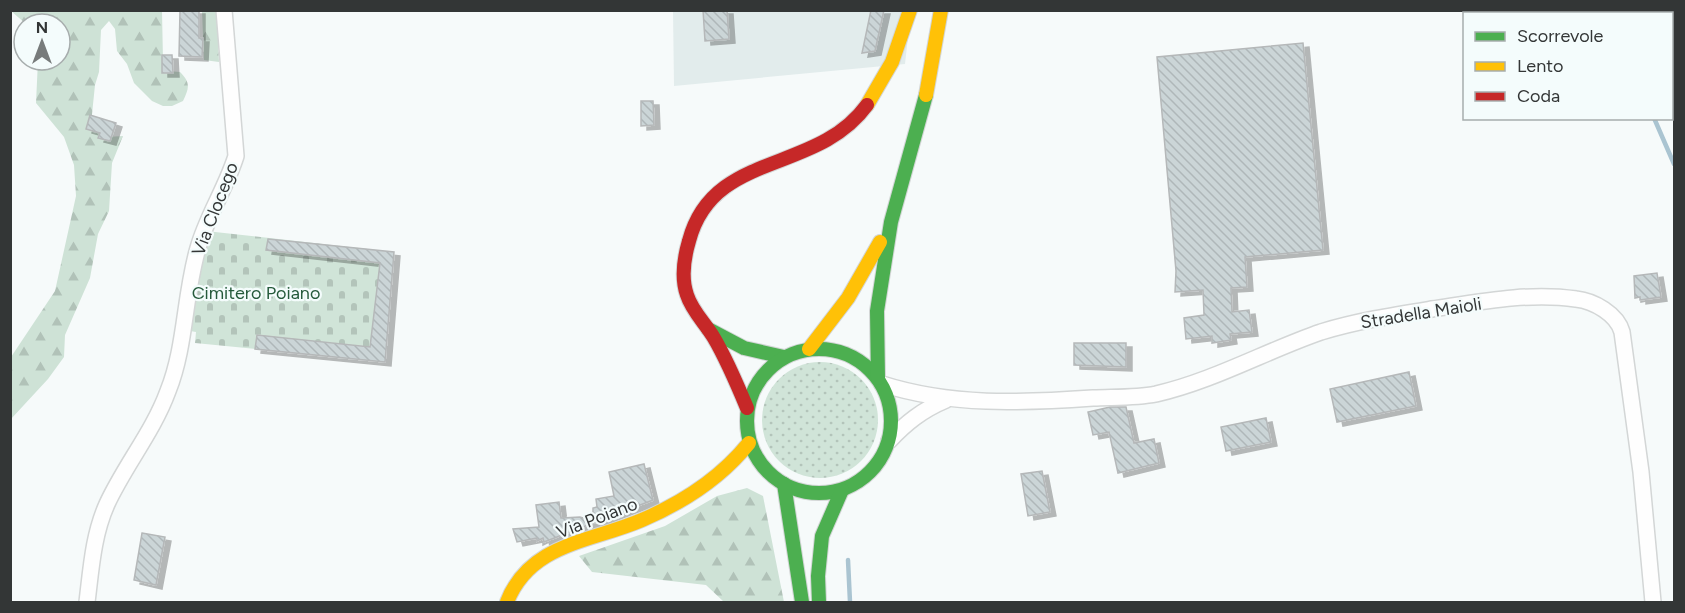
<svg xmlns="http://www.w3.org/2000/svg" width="1685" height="613" viewBox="0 0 1685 613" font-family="Figtree,sans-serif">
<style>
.built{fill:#e2ecec}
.grass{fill:url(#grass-dots)}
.forest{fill:url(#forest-firs)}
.cemetery{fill:url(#cemetery-stones)}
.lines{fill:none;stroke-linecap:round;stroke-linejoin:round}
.stream{stroke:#aac4d1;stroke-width:4.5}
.building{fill:url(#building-back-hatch);stroke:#b5b8b9;stroke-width:1.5;filter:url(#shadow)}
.street-casing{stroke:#d3d6d6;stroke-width:18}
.fast-casing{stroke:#d3d6d6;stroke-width:16}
.slow-casing{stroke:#d3d6d6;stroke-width:16}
.jam-casing{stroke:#d3d6d6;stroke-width:16}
.street{stroke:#fefefe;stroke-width:15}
.fast{stroke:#4caf50;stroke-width:14}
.slow{stroke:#ffc107;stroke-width:14}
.jam{stroke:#c62828;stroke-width:14}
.labels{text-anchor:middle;stroke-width:4.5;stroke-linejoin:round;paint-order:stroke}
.street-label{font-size:18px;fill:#333636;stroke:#f4fcfc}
.park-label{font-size:18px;fill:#255a3b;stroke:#f4fcfc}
</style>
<defs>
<pattern id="grass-dots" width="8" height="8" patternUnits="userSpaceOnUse" patternTransform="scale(1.5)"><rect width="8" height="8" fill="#d0e4d8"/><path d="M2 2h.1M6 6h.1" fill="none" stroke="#b3c4ba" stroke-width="1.8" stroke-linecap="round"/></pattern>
<pattern id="forest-firs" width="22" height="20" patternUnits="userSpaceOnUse" patternTransform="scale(1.5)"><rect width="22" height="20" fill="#cee2d6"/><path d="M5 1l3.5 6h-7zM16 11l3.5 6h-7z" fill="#b1c2b8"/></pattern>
<pattern id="cemetery-stones" width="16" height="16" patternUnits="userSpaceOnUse" patternTransform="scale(1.5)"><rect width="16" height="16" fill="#d0e4d8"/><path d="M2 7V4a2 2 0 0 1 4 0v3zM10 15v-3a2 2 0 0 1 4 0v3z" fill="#b3c4ba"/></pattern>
<pattern id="building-back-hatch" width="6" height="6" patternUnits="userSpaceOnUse" patternTransform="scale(1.5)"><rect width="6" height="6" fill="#cbd5d7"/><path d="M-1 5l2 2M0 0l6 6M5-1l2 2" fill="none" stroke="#afb7b9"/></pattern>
<filter id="shadow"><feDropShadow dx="6" dy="4" stdDeviation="0" flood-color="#0004"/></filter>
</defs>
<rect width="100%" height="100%" fill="#f6fafa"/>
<polygon class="built" points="673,11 911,11 905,64 674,86"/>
<circle class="grass" cx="820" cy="420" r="58"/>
<g class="forest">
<path d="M11,11h151l1,50 5,10 12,1c11,11 9,16 3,29l-11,5h-9l-11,-5 -18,-18 -7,-19 -10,-13 -2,-22 -6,-8 -8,9 -2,42 -4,13 -4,39 4,7 11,6 17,-1 -11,27 -3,48 -11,23 -8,44 -25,57 -1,22 -16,22 -37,40v-62l44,-66 21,-95 -2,-31 -10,-28 -28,-34 2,-43h22v-36h-34z"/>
<polygon points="202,11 217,11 219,62 204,60"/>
<polygon points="747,488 763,496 784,602 724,602 706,585 592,572 579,556 665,526 717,496"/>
</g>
<polygon class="cemetery" points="206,231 394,252 385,362 195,343 196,332 190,331"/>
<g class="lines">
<g class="stream">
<polyline points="1605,10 1606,14"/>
<polyline points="1654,118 1674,164"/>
<polyline points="848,560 850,602"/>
</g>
</g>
<g class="building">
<polygon points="180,10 199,10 199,38 203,38 202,57 179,56"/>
<polygon points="703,10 727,10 729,39 705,41"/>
<polygon points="871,10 884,10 875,51 862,53"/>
<polygon points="1303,43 1323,250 1245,257 1247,287 1231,288 1232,312 1249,310 1252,332 1230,334 1231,340 1212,343 1212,336 1186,339 1184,318 1204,315 1203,290 1175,292 1176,271 1157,57"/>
<polygon points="162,55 172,55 173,73 162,73"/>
<polygon points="641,101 653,101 654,125 641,126"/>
<polygon points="90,115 116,123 110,141 98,138 100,133 86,129"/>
<polygon points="268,239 394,252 385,362 255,349 257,335 370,347 380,263 266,250"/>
<polygon points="1657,273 1661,297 1640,300 1640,297 1635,298 1634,276"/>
<polygon points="1074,343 1126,343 1126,367 1074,365"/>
<polygon points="1409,372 1416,406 1337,422 1330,389"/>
<polygon points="1110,407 1126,407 1134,443 1154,439 1159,463 1118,473 1109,432 1093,435 1088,412"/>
<polygon points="1266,418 1271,442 1226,451 1221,427"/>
<polygon points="644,464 653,500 544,542 543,538 537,541 537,538 517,542 513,529 539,527 536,505 559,502 561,518 580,517 593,521 593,508 597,507 596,499 614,496 609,472"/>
<polygon points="1042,471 1050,512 1028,516 1021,474"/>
<polygon points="142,533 165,537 156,585 134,580"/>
</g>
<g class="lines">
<g class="street-casing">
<g id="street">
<path d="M882,384c69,22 139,19 211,14 20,-1 43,0 63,-4 57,-13 110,-43 165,-62 36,-11 74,-17 111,-23 47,-7 97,-17 144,-10 18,2 41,15 46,33l19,140 12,130"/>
<path d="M889,441c17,-18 33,-31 57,-41"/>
<path d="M87,602c4,-32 6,-67 20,-98 18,-39 46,-72 61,-113 18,-45 16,-95 30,-143 9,-32 28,-60 38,-92l-12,-146"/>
</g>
</g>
<g class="fast-casing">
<g id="fast">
<polyline points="708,329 744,348 784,357"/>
<circle cx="819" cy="421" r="72"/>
<polyline points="878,378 877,311 891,222 926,95"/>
<polyline points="784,484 802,602"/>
<polyline points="819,602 818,576 822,536 842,490"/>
</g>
</g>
<g class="slow-casing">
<g id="slow">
<polyline points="926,95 941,10"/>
<polyline points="867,105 892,62 910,10"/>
<polyline points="809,349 848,298 880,242"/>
<path d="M507,602c23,-59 84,-60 135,-82 42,-18 78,-41 107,-77"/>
</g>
</g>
<g class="jam-casing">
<path id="jam" d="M747,408c-10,-24 -20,-48 -33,-70 -9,-15 -22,-27 -27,-43 -6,-17 -3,-37 2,-54 24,-91 127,-66 178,-136"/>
</g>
<use href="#street" class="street"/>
<use href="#fast" class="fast"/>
<use href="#slow" class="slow"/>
<use href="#jam" class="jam"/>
</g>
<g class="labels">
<g class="street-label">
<text transform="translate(215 209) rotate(-69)" y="6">Via Clocego</text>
<text transform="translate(1421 313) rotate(-9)" y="6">Stradella Maioli</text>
<text transform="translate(597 518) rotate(-21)" y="6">Via Poiano</text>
</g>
<g class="park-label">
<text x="256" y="299">Cimitero Poiano</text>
</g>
</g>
<rect width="1685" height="613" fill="none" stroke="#333636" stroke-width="24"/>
<rect x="1463" y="12" width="210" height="108" fill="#f4fcfc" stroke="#a7adad" stroke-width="1.5"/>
<rect x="1475" y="32" width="30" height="9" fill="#4caf50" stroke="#a7adad" stroke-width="1.5"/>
<text x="1517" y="42" font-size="18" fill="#333636">Scorrevole</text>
<rect x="1475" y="62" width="30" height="9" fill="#ffc107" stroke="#a7adad" stroke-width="1.5"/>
<text x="1517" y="72" font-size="18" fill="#333636">Lento</text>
<rect x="1475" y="92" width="30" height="9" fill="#c62828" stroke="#a7adad" stroke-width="1.5"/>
<text x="1517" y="102" font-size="18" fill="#333636">Coda</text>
<g transform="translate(42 42)"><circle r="28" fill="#f4fcfc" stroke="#a7adad" stroke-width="1.5"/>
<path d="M0-4.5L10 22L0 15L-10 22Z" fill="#777b7b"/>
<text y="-9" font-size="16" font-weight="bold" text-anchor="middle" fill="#333636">N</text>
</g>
</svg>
